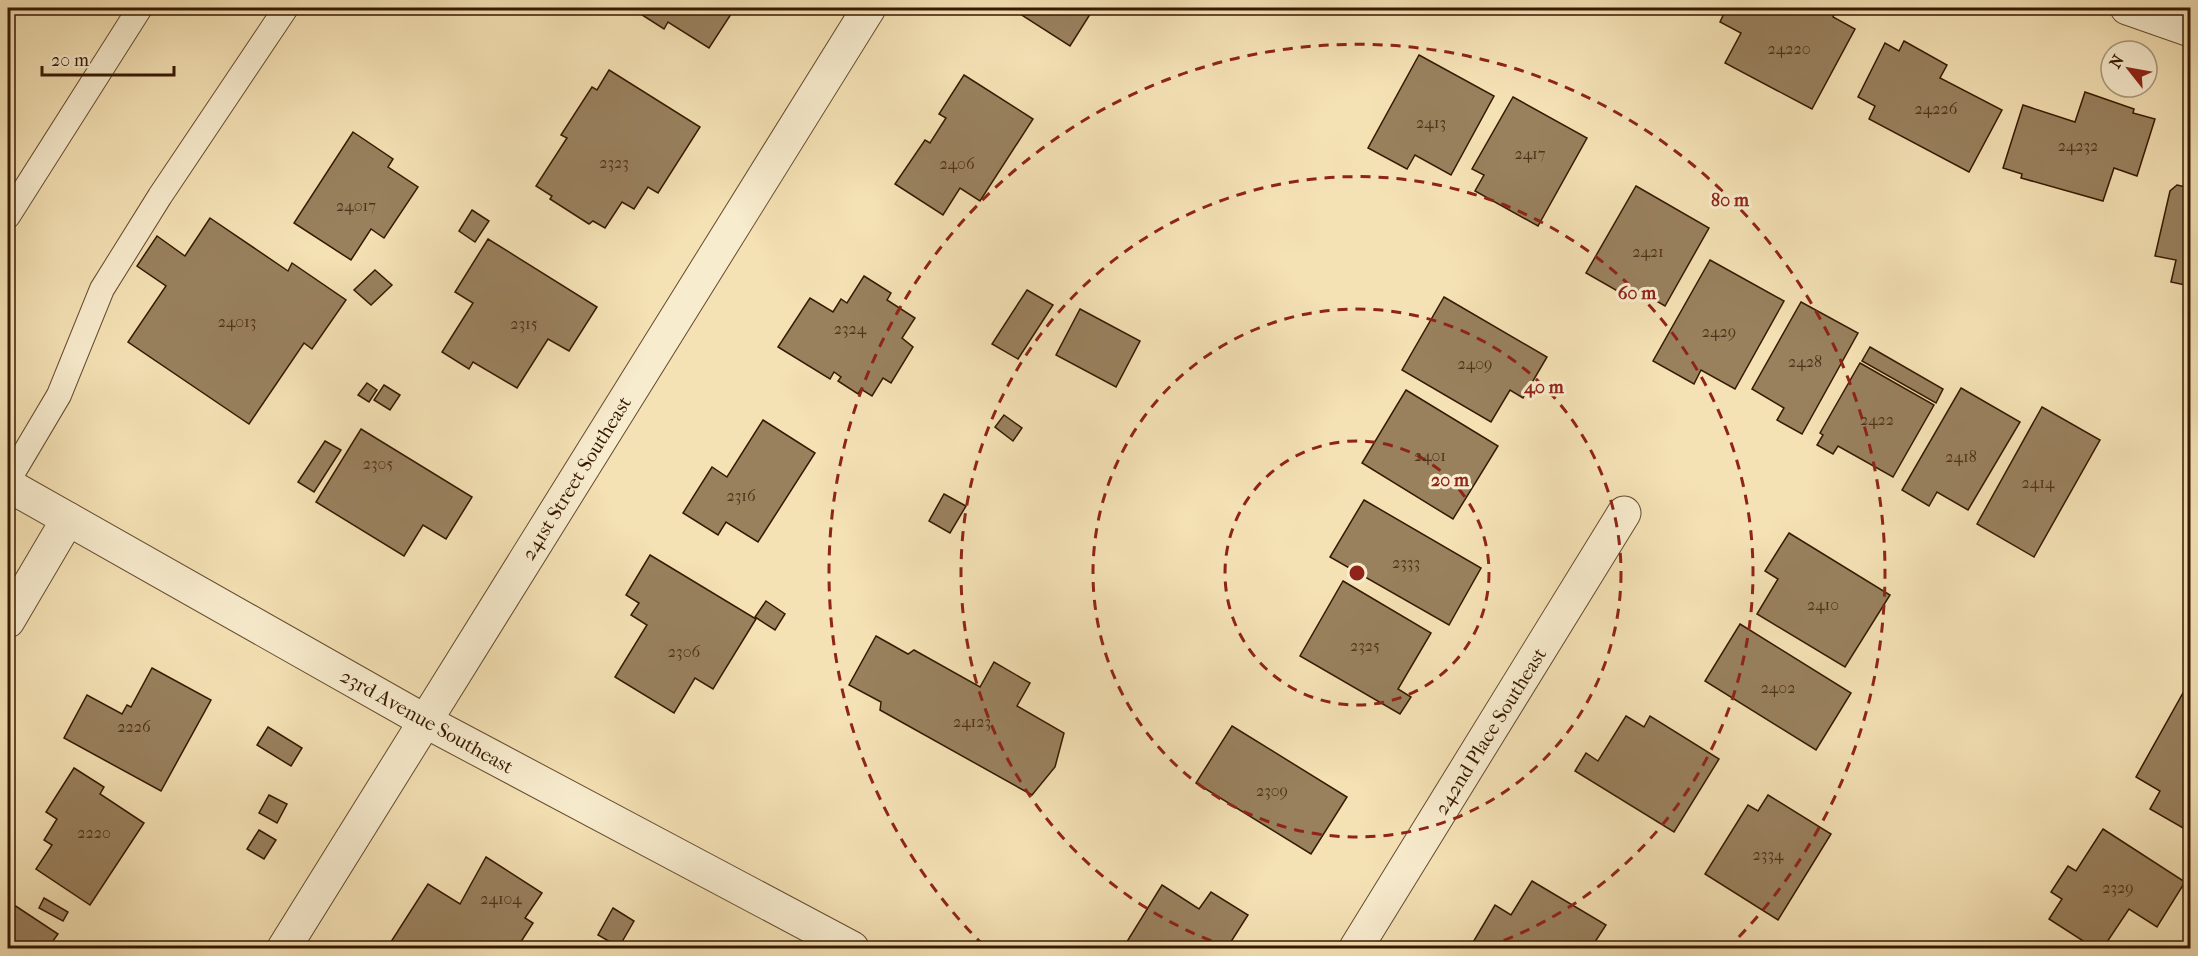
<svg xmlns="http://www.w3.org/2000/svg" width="2198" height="956" viewBox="0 0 2198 956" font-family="'IM FELL French Canon',serif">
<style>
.building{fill:#99815e;stroke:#361901;stroke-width:1.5}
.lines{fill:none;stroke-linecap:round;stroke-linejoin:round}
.lane-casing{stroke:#664b2e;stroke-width:26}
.street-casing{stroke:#664b2e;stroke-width:35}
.lane{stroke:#f8ecce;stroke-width:24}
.street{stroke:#f8ecce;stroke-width:33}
.ring{fill:none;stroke:#8f2418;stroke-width:3;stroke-dasharray:10 8}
.labels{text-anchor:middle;stroke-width:6;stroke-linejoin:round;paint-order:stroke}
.number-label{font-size:16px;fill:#4f3318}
.street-label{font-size:20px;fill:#361901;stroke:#f8ecce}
.centre{fill:#8f2418;stroke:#f8ecce;stroke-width:3}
.ring-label{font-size:18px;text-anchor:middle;font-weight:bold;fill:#8f2418;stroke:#f8ecce;stroke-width:6;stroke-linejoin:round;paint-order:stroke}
</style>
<rect width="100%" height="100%" fill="#f4e1b4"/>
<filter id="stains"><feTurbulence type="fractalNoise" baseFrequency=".00333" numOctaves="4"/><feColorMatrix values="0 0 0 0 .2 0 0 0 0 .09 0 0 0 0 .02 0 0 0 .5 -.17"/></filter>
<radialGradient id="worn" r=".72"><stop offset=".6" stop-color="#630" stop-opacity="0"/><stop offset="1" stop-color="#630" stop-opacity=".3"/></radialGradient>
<g class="building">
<polygon points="642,8 735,8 709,48 668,22 664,29 639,13"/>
<polygon points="1015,8 1094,8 1070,46 1014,10"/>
<polygon points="1723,8 1832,8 1836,10 1833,17 1855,29 1812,109 1725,63 1741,33 1720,22 1726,9"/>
<polygon points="1904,41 1947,65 1940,78 2002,110 1969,172 1869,119 1875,106 1858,97 1885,43 1899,51"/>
<polygon points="1419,55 1494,96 1451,175 1415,155 1407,169 1368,148"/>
<polygon points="609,70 700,127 658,193 648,187 634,209 622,202 605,228 593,221 589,224 550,199 552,196 536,186 567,138 561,135 592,87 597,90"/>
<polygon points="964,75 1033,119 980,201 960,188 943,215 895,184 925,140 930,143 946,118 939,114"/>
<polygon points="2085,92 2134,109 2133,113 2155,119 2137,176 2114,168 2103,201 2021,178 2022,174 2003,168 2023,105 2075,122"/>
<polygon points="1513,97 1587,138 1538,226 1475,191 1484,175 1472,169"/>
<polygon points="353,132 393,159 388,167 418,187 384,238 371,229 351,260 294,223"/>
<polygon points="2177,185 2190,188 2190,286 2171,282 2176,260 2155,256 2170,191"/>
<polygon points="1636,186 1709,228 1665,306 1634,288 1628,297 1586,273"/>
<polygon points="472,210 489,221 475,242 459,231"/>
<polygon points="210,218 288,271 292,263 346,300 312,349 304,343 249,424 128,342 166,286 137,266 157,236 185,256"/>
<polygon points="488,239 597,307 569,351 548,339 517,388 473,362 469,369 442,352 473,303 455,292"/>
<polygon points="1710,260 1784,301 1735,389 1701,370 1694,384 1653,361"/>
<polygon points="375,270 392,285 371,305 354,290"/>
<polygon points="864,276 891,293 887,300 915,318 902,338 913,347 891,383 883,378 872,396 861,389 858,394 838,381 841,377 834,372 830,379 778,347 810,298 833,312 841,299 847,303"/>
<polygon points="1027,290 1053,305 1018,359 992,344"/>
<polygon points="1444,297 1547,357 1523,398 1510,390 1491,422 1402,370"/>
<polygon points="1801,302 1858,333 1802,434 1777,420 1784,408 1752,389"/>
<polygon points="1080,309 1140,341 1116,387 1056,355"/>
<polygon points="1870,347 1943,389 1936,403 1862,361"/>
<polygon points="1860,363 1934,405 1893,477 1838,446 1833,454 1817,445 1823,435 1820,433"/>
<polygon points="367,383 377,390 369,402 358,395"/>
<polygon points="384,385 400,395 390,410 374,400"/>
<polygon points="1961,388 2020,422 1968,510 1937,492 1929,506 1902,490"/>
<polygon points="1406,390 1498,446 1453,519 1362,463"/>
<polygon points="2042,407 2100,440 2034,557 1977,524"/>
<polygon points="1004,415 1022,428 1013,441 995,427"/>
<polygon points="763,420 815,453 758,542 726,522 718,535 683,513 712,467 727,477"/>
<polygon points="361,429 472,497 446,539 423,525 404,556 316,502"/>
<polygon points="325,441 341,450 314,492 298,482"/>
<polygon points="944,494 966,506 950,533 929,521"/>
<polygon points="1364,500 1481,568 1449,625 1330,557"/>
<polygon points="1789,533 1890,595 1845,667 1757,614 1778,579 1765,571"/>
<polygon points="650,555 756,619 713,689 695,678 674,713 615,677 647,625 631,615 639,603 626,595"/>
<polygon points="1343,581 1431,633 1398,689 1411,697 1400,714 1300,656"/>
<polygon points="766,601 785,614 775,630 755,617"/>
<polygon points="1740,624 1851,693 1816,750 1705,681"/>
<polygon points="876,636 908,654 914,650 980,687 994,662 1030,683 1017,706 1064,733 1055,767 1032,795 880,710 881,702 849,685"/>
<polygon points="152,668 211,700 161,791 64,738 87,695 122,714 127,705 131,707"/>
<polygon points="2188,684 2190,685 2190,832 2150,809 2160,791 2136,777"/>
<polygon points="1626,716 1644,727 1650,716 1719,759 1674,832 1575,771 1586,753 1598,761"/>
<polygon points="1232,726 1347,797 1311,854 1196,783"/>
<polygon points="268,727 302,748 291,766 257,745"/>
<polygon points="74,768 104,787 100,794 144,823 90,905 36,869 52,845 44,840 57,819 46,812"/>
<polygon points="269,795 287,804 277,823 259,813"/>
<polygon points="1768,795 1831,834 1778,920 1705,874 1748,805 1758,811"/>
<polygon points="2103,829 2185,882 2157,927 2129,909 2103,948 2094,948 2049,919 2062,899 2051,892 2068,866 2076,871"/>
<polygon points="259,830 276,840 264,859 247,849"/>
<polygon points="486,857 542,893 525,918 533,923 517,948 387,948 428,884 460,904"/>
<polygon points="1532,881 1606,925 1591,948 1479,948 1472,944 1495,905 1511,915"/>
<polygon points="1162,885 1199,909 1211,892 1248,915 1227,948 1123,948"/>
<polygon points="44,898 68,912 63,921 39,908"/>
<polygon points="8,901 58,934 48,948 8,948"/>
<polygon points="613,908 634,921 619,947 598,935"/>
</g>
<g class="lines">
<g class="lane-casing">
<g id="lane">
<polyline points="8,216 140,8"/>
<polyline points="8,481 59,395 102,289 160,196 286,8"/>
</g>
</g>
<g class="street-casing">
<g id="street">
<polyline points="2127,8 2190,30"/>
<polyline points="8,485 425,721 852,948"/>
<polyline points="8,621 68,519"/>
<polyline points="284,948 869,8"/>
<polyline points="1356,948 1624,513"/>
</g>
</g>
<use href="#lane" class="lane"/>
<use href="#street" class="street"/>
</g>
<g class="ring">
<circle cx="1357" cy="573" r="132"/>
<circle cx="1357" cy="573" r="264"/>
<path d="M1228 947A396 396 0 1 1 1486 947"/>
<path d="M984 946A528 528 0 1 1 1730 946"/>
</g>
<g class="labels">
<g class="number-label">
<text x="1789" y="54">24220</text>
<text x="1936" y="114">24226</text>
<text x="1431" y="128">2413</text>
<text x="2078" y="151">24232</text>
<text x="1530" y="159">2417</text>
<text x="614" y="168">2323</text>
<text x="957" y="169">2406</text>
<text x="356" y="211">24017</text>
<text x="1648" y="257">2421</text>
<text x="237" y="327">24013</text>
<text x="524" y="329">2315</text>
<text x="850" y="334">2324</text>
<text x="1719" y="337">2429</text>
<text x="1805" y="367">2428</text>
<text x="1475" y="369">2409</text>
<text x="1877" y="425">2422</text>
<text x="1430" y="461">2401</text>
<text x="1961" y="462">2418</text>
<text x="378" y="469">2305</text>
<text x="2038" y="488">2414</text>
<text x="741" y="501">2316</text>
<text x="1406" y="568">2333</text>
<text x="1823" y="610">2410</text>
<text x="1365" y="651">2325</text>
<text x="684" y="657">2306</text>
<text x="1778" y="693">2402</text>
<text x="972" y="727">24123</text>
<text x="134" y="732">2226</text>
<text x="1272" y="796">2309</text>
<text x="94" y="838">2220</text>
<text x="1768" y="860">2334</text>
<text x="2118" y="893">2329</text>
<text x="501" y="904">24104</text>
</g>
<g class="street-label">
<text transform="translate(576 478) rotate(-58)" y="7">241st Street Southeast</text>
<text transform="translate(427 721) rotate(29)" y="7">23rd Avenue Southeast</text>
<text transform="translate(1490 731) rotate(-58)" y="7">242nd Place Southeast</text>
</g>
</g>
<circle cx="1357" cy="573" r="9" class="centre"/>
<g class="ring-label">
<text x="1730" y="206">80 m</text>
<text x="1637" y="299">60 m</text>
<text x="1544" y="393">40 m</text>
<text x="1450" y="486">20 m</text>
</g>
<rect width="2198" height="956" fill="none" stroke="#f4e1b4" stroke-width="30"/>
<rect x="9" y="9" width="2180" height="938" fill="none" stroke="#361901" stroke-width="3"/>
<rect x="15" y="15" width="2168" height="926" fill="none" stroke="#361901" stroke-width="1.5"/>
<g transform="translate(2129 69) rotate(301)"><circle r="28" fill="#f8ecce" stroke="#aa987c" stroke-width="1.5"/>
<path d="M0-4.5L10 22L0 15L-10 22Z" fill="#8f2418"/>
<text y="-9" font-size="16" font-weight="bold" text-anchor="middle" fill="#361901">N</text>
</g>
<path d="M42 66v9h132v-9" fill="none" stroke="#361901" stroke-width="3"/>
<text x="51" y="66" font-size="18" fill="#361901" stroke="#f8ecce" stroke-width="4.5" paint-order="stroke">20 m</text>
<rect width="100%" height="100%" filter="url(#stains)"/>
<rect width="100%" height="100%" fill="url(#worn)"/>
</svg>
